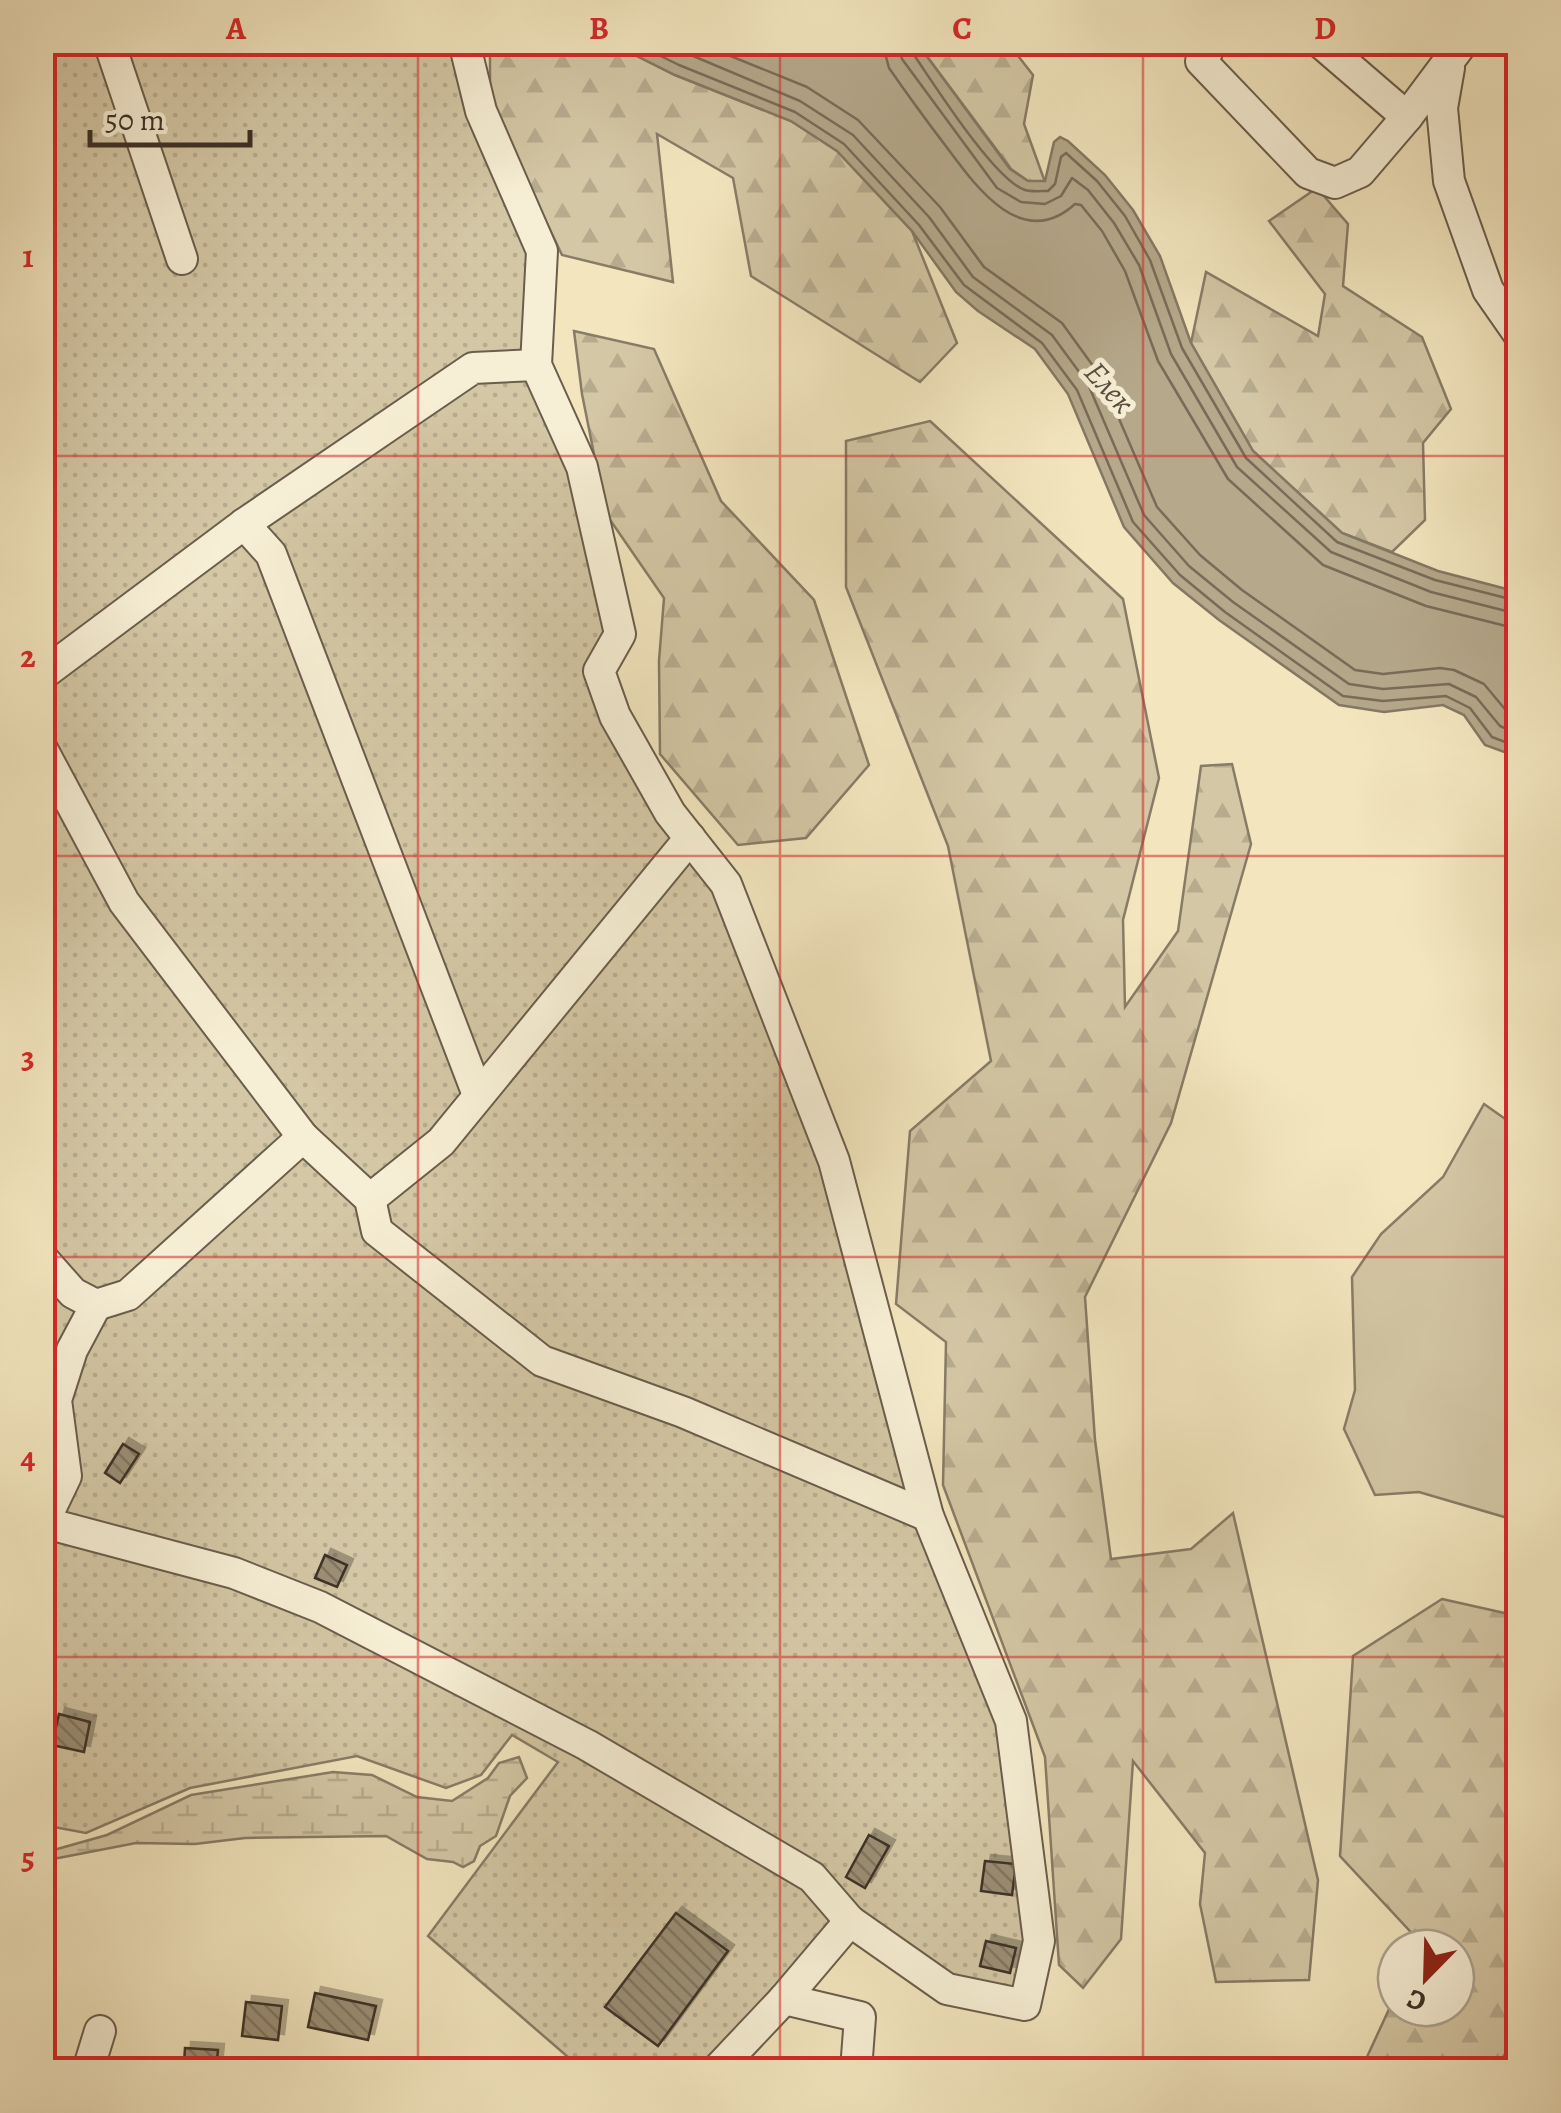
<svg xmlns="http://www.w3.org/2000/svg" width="1561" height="2113" viewBox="0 0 1561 2113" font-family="Alegreya,serif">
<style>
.grass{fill:#d4c7a5;stroke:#887c66;stroke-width:2.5}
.forest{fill:url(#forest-firs);stroke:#887c66;stroke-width:2.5}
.wetland{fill:url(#wetland-marsh);stroke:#887c66;stroke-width:2.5}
.garden{fill:url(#garden-dots);stroke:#887c66;stroke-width:2.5}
.water{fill:#b5a88b;stroke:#857863;stroke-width:2.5}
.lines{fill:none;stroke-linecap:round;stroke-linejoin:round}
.shore{stroke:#786c58;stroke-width:2.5}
.building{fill:url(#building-back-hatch);stroke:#3c3026;stroke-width:2.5;filter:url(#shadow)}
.minor-casing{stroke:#6a5e4c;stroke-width:34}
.minor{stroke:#f7efd5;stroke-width:30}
.grid{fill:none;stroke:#d62828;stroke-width:2.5;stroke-opacity:0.55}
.labels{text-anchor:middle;stroke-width:10;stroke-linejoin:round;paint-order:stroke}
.water-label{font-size:32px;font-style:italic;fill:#5a4e3f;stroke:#f7efd5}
.neatline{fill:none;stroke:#d62828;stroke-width:4}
.grid-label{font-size:32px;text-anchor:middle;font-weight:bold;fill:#d62828}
</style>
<defs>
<pattern id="forest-firs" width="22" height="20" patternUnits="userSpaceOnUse" patternTransform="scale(2.5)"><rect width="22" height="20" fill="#d4c7a5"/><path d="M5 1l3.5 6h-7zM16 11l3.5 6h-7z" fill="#b7ab8e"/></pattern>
<pattern id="wetland-marsh" width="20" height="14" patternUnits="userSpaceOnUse" patternTransform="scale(2.5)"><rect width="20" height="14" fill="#d4c7a5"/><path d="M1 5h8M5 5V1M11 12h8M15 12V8" fill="none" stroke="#b7ab8e"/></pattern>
<pattern id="garden-dots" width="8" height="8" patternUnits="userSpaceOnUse" patternTransform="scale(2.5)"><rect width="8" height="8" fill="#d4c7a5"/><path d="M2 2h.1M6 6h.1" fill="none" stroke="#b7ab8e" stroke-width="1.8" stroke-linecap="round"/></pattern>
<pattern id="building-back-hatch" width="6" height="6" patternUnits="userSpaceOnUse" patternTransform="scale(2.5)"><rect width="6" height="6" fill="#9b8f76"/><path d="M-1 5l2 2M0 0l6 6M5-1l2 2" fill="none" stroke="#807561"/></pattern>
<filter id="shadow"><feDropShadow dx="6" dy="-6" stdDeviation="0" flood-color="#0004"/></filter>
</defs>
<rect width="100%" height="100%" fill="#f3e6bf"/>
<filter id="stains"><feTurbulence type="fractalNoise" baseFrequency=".002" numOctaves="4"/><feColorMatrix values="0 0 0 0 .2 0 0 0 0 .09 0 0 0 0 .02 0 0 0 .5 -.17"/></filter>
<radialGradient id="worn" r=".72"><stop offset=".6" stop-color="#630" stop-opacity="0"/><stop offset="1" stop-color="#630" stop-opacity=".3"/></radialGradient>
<polygon class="grass" points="1484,1104 1518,1128 1518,1521 1419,1492 1375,1495 1344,1429 1355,1390 1352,1277 1381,1234 1443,1177"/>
<g class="forest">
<polygon points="490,43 611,43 675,75 791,121 837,151 912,231 957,343 920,382 751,276 733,178 657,134 673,282 562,255 490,104"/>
<polygon points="917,43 1008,43 1033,75 1024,124 1045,182 1028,181 1011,169"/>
<polygon points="1317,188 1348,224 1343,286 1422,337 1451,409 1423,443 1425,520 1392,552 1342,533 1253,451 1191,343 1206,272 1318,336 1325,294 1269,221"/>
<polygon points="574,331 654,349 721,501 814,600 869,765 806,838 738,845 660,754 659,661 664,598 606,514 582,394"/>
<polygon points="930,421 1123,599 1159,778 1123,920 1125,1007 1178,931 1201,766 1232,764 1251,844 1171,1123 1085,1297 1095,1440 1111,1559 1191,1549 1233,1513 1318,1880 1309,1980 1216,1982 1200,1904 1205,1853 1133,1761 1121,1939 1083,1988 1059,1965 1045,1757 943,1485 946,1342 896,1304 910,1131 991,1061 948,846 846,587 846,441"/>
<polygon points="1442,1599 1518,1616 1518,2033 1495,2070 1361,2070 1396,1994 1396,2008 1456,2008 1456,1948 1417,1948 1420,1942 1340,1856 1353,1656"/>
</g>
<polygon class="wetland" points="519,1757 527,1778 510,1796 496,1836 480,1846 474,1861 463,1867 453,1862 427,1859 386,1836 245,1838 195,1844 136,1843 43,1861 43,1853 107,1835 191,1795 333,1772 372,1775 417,1797 452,1801 488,1778 499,1763"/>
<polygon class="garden" points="42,43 464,43 542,251 536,365 620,634 599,671 726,884 834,1161 928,1517 1011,1721 1039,1941 1025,2005 947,1989 850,1921 717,2070 583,2070 428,1936 558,1762 512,1735 481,1775 446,1788 357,1756 190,1788 86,1833 43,1825"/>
<polygon class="water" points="611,43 917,43 1010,169 1028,181 1045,181 1054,142 1060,137 1068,141 1105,175 1133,210 1160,256 1191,343 1253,451 1342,533 1438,571 1518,592 1518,757 1485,745 1464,715 1443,705 1384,712 1339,705 1219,620 1173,583 1124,527 1068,394 1035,349 978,311 956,292 912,231 837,151 791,121 675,75"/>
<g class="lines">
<g class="shore">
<polyline points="632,42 679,65 795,112 844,144 919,225 964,285 1042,343 1077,390 1133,522 1180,575 1225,612 1343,696 1383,701 1446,696 1470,708 1492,737 1518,747"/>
<polyline points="660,42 800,101 853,135 929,217 973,277 1052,335 1088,384 1144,515 1189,566 1233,602 1349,684 1383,689 1449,684 1476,697 1500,726 1518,734"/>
<polyline points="696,42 807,87 858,120 940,207 984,267 1062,323 1101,377 1157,507 1200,555 1242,590 1355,670 1383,674 1440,668 1454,670 1484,684 1509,714 1518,719"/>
<path d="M882,42l7,26c18,26 37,52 56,77 29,39 76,108 130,59l6,1 21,26 23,40 33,90 70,118 95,86 103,41 92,23"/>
<polyline points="897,42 902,59 997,188 1021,202 1045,204 1061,196 1072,178 1088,190 1114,223 1139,265 1171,354 1237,467 1331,552 1431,592 1518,614"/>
<path d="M910,42l2,10c20,29 82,128 113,138 6,2 16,1 23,1l7,-7 6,-27 5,-4 31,28 28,35 25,44 32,88 64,110 91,84 98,38 83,21"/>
</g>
</g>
<g class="building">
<polygon points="123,1444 139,1454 120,1483 105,1473"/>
<polygon points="325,1555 347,1565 337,1587 315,1578"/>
<polygon points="59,1714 90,1722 84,1752 52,1745"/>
<polygon points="869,1835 889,1846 865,1888 846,1877"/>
<polygon points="985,1861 1016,1864 1012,1895 981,1891"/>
<polygon points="676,1913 728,1951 658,2046 605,2007"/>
<polygon points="986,1941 1016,1948 1010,1973 980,1966"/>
<polygon points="315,1993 376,2006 368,2040 308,2027"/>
<polygon points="246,2002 282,2006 278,2040 242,2036"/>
<polygon points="185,2048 218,2050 216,2070 176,2070 176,2066 184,2063"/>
</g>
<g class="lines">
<g class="minor-casing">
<g id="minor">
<polyline points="109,42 182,259"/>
<polyline points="464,42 481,111 542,251 536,365 582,467 620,634 599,671 615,716 670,813 726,884 834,1161 928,1516 1011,1721 1039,1941 1025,2005 947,1989 850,1921 784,1999 717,2070"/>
<polyline points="1213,42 1201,61 1308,173 1335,183 1360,172 1407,117 1463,42"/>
<polyline points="1320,42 1407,117"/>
<polyline points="1449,68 1442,108 1449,181 1488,290 1518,333"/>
<polyline points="244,524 271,554 478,1095"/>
<polyline points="42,675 244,524 473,368 536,365"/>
<polyline points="42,749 124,902 303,1137 370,1199 377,1231 542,1361 683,1412 928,1516"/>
<polyline points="370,1199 441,1142 690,838"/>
<polyline points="42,1258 73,1293 96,1305 128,1295 303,1137"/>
<polyline points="42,1522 234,1573 320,1607 587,1745 812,1877 850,1921"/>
<polyline points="44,1522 66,1476 56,1400 72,1350 96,1305"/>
<polyline points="784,1999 860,2017 856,2070"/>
<polyline points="88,2070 100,2031"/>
</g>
</g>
<use href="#minor" class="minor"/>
</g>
<path class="grid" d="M418,42v2028M780,42v2028M1143,42v2028M42,456h1476M42,856h1476M42,1257h1476M42,1657h1476"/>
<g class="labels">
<g class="water-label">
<text transform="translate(1110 387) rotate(48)" y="11">Елек</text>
</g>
</g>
<rect width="1561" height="2113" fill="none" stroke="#f3e6bf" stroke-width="110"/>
<g transform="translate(1426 1978) rotate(203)"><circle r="48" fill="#f7efd5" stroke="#aca38f" stroke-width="2.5"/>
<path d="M0-8L18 38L0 25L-18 38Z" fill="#8f2418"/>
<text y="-15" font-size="28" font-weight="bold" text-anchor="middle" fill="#3c3026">С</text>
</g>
<path d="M90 130v15h160v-15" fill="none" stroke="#3c3026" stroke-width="5"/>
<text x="105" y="130" font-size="30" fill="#3c3026" stroke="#f7efd5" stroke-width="8" paint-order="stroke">50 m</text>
<rect x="55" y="55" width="1451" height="2003" class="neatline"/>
<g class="grid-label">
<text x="236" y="39">A</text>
<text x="599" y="39">B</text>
<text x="962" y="39">C</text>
<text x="1325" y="39">D</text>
<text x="28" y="267">1</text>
<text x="28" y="667">2</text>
<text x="28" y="1068">3</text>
<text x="28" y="1468">4</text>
<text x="28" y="1869">5</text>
</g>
<rect width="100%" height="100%" filter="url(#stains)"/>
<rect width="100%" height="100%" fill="url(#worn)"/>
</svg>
